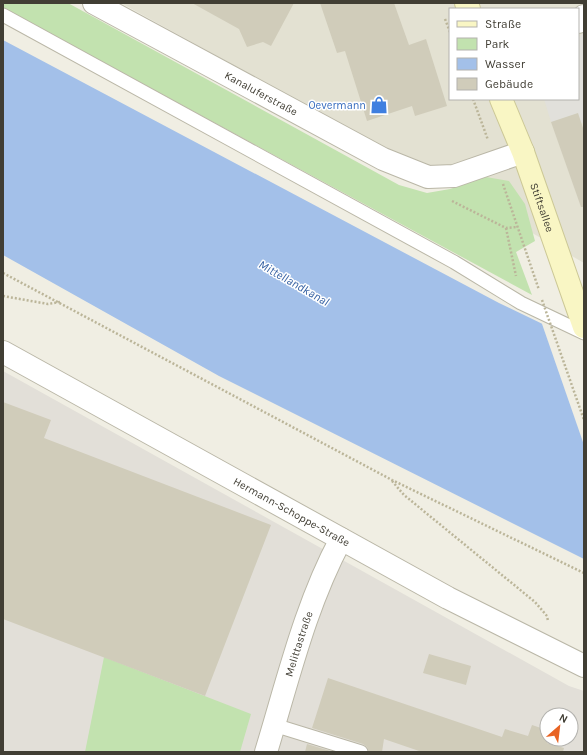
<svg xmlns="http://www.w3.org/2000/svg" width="587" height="755" viewBox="0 0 587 755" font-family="Karla,sans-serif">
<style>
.residential{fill:#e3e1d2;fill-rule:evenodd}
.industrial{fill:#e2dfd8;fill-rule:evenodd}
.green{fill:#c2e2af}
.parking{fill:#e1e0db}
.water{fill:#a3c0e9}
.pier{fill:#f0eee3}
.building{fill:#d0ccba}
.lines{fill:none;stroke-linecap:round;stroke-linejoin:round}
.service-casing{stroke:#bab7a7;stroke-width:15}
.minor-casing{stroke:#bab7a7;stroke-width:24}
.secondary-casing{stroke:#ccc896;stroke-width:24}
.path{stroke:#bbb599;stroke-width:2.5;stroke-dasharray:2 2;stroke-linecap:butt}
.service{stroke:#fff;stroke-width:13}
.minor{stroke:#fff;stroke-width:22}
.secondary{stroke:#f9f6c4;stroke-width:22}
.path-bridge{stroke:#bbb599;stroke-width:2.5;stroke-dasharray:2 2;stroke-linecap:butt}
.labels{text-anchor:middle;stroke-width:3;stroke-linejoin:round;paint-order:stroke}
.street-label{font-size:11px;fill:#413e34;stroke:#fff}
.shop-label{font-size:11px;fill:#366cbe;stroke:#fff;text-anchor:end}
.water-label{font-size:12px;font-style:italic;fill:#3762a3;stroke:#fff}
</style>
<rect width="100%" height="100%" fill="#f0eee3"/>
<path class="residential" d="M121,3h463v260l-159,-92zM450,9h128v90h-128z"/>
<path class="industrial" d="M3,371l566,315 15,5v61h-581zM547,715h24v24h-24z"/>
<g class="green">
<polygon points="3,3 68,3 399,185 427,193 450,189 486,177 509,181 525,204 535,241 516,252 532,295 3,8"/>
<polygon points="104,657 251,714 240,752 85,752"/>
</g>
<polygon class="parking" points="584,32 584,123 551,122 544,99 578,99 578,38"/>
<polygon class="water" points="3,40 499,303 584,344 584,559 219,376 3,255"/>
<polygon class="pier" points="541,321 584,341 584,445"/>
<g class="building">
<polygon points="192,3 294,3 271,46 263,42 247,47 239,29"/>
<polygon points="320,3 394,3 409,45 426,39 447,106 415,116 412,106 367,121 345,51 337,53"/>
<polygon points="578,113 584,131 584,207 581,207 551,122"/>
<polygon points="3,402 51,420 44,438 271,525 205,696 3,619"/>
<polygon points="429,654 471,666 466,685 423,673"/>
<polygon points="328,678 502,737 505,729 528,736 532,725 547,730 547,743 564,748 563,752 422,752 384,739 382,752 369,752 367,747 363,744 312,728"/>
<polygon points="307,744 334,752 305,752"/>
</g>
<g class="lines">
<g class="service-casing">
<g id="service">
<polyline points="3,15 454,262 521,303 584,333"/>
<polyline points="274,725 361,752"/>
</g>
</g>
<g class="minor-casing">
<g id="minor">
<path id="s1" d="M94,3l289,156 45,18 26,-1 69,-24"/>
<polyline points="578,22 584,16"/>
<path id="s2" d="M3,352l445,246 136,68"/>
<path id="s3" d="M266,752c22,-72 39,-146 75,-213"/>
</g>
</g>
<g class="secondary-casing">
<g id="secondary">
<polyline points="466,3 469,9"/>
<path id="s4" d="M501,99l22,53 61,175"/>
</g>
</g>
<g class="path">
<polyline points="445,19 450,32"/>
<polyline points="473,99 488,140"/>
<polyline points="503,184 539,290"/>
<polyline points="452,201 506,228 517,227"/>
<polyline points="506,228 516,276"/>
<polyline points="3,273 392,480 584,573"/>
<polyline points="3,296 48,304 60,302"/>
<polyline points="392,481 404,495 535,602 547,616 548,621"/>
</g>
<use href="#service" class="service"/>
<use href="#minor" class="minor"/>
<use href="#secondary" class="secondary"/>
<polyline class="path-bridge" points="542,300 584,420"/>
</g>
<defs>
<g id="shop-bare" transform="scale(1.38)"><path d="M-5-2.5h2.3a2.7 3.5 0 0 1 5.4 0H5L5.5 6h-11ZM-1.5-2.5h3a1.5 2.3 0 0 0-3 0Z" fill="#3f7fe0" stroke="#fff" stroke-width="2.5" paint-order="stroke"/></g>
</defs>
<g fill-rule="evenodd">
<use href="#shop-bare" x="379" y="105"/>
</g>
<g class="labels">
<g class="street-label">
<text dy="4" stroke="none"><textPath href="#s1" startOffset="190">Kanaluferstraße</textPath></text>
<text dy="4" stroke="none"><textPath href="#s4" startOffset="116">Stiftsallee</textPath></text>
<text dy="4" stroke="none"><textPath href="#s2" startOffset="330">Hermann-Schoppe-Straße</textPath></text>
<text dy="4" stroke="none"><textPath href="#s3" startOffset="113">Melittastraße</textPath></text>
</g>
<g class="shop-label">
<text x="366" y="109">Oevermann</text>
</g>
<g class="water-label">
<text transform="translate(294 283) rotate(30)" y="4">Mittellandkanal</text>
</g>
</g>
<rect width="587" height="755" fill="none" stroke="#413e34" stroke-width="8"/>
<rect x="449" y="8" width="130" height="92" fill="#ffffff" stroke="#b3b2ae"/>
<rect x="457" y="21" width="20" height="6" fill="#f9f6c4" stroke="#b3b2ae"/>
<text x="485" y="28" font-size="12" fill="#413e34">Straße</text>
<rect x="457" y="38" width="20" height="12" fill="#c2e2af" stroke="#b3b2ae"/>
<text x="485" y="48" font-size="12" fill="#413e34">Park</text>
<rect x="457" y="58" width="20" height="12" fill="#a3c0e9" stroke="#b3b2ae"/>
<text x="485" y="68" font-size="12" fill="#413e34">Wasser</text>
<rect x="457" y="78" width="20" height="12" fill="#d0ccba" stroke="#b3b2ae"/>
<text x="485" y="88" font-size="12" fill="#413e34">Gebäude</text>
<g transform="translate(559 727) rotate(28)"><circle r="19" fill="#ffffff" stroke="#b3b2ae"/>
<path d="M0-3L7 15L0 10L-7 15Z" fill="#e86323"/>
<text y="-6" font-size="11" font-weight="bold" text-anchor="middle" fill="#413e34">N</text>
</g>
</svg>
